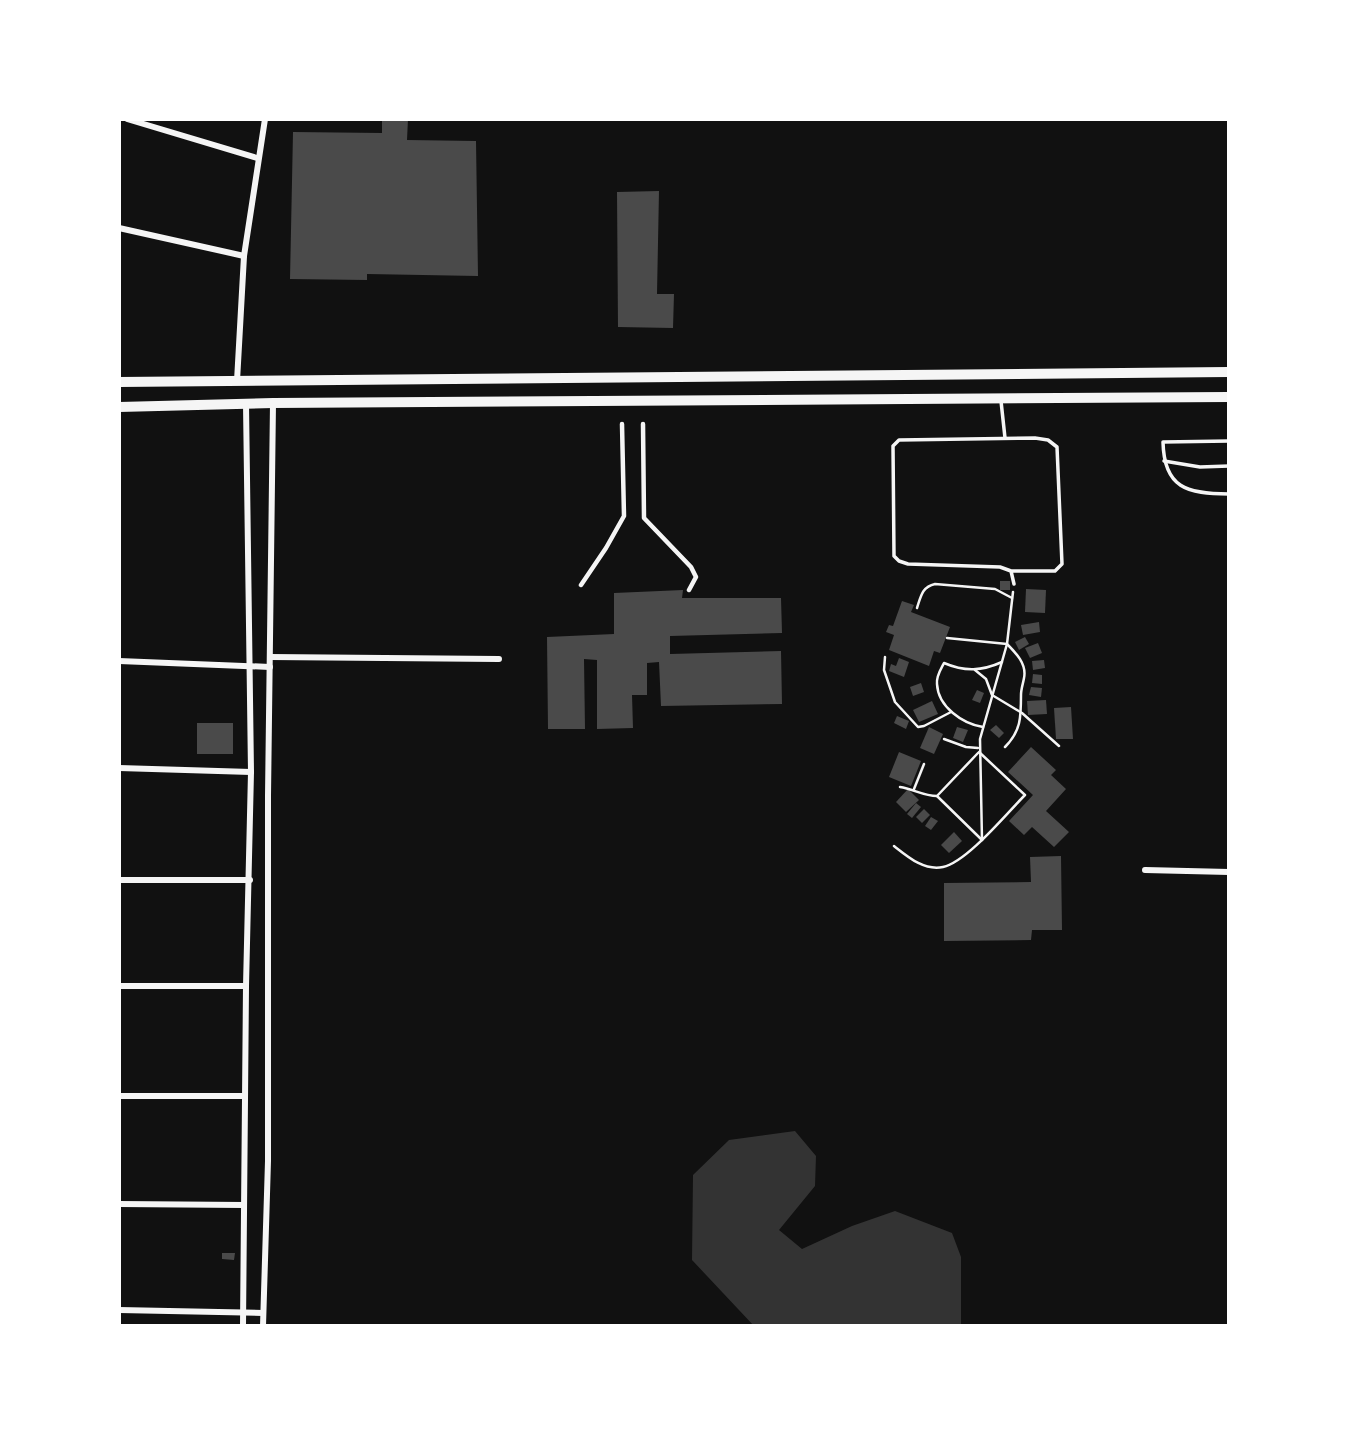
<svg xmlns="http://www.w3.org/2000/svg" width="1348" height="1445" viewBox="0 0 1348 1445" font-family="Figtree,sans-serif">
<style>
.water{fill:#333}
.building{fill:#4a4a4a}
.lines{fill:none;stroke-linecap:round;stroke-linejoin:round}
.path{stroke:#f5f5f5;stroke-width:2.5}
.service{stroke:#f5f5f5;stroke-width:3.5}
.pedestrian{stroke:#f5f5f5;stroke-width:4.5}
.minor{stroke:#f5f5f5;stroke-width:6}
.primary{stroke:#f5f5f5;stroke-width:10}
</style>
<rect width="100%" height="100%" fill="#111"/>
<polygon class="water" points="795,1131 816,1156 815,1186 779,1230 802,1249 852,1226 895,1211 952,1233 961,1257 961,1326 754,1326 692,1260 693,1175 729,1140"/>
<g class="building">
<polygon points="382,119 408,119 407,140 476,141 478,276 367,274 367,280 290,279 293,132 382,133"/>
<polygon points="659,191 657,294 674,294 673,328 618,327 617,192"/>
<rect x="1000" y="581" width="10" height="9"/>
<polygon points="1026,589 1046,590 1045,613 1025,612"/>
<polygon points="683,590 682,598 781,598 782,633 670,636 670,654 781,651 782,704 661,706 659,662 647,663 647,695 632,695 633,728 597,729 597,660 584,659 585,729 548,729 547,637 614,634 614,593"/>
<polygon points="902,601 914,605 911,612 950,627 940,653 934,651 929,666 889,650 894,635 886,632 889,625 893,626"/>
<polygon points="1039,622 1040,632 1023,635 1021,625"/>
<polygon points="1025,637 1029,644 1019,650 1015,642"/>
<polygon points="1038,643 1042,653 1030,658 1025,648"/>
<polygon points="899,658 909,662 904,677 889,671 891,664 896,666"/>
<polygon points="1044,660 1045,668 1033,670 1032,661"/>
<polygon points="1033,674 1042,675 1042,684 1032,683"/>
<polygon points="921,683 924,692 913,696 910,687"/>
<polygon points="1031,687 1042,688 1041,697 1029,695"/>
<polygon points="977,690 984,693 980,703 972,700"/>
<polygon points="1046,700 1047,714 1028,715 1027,701"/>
<polygon points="932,701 938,714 919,722 913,710"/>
<polygon points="1071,707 1073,739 1056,739 1054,708"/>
<polygon points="897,716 909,721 906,729 894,723"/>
<rect x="197" y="723" width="36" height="31"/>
<polygon points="996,725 1004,733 999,738 990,730"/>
<polygon points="929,727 943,734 934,754 920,748"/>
<polygon points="957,727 968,730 963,742 953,738"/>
<polygon points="1031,747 1056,770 1051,775 1066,789 1046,811 1069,832 1054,847 1032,827 1024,835 1009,821 1033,795 1008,772"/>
<polygon points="899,752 921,761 911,786 889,777"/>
<polygon points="908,789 919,800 906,812 896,802"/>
<polygon points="916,803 921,807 912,818 907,814"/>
<polygon points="924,809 930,815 922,823 916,817"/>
<polygon points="931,817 938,821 931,830 925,826"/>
<polygon points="954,832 962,841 949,853 941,845"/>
<polygon points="1061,856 1062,930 1032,930 1031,940 944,941 944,883 1031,882 1030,857"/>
<polygon points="222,1253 235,1253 234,1260 222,1259"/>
</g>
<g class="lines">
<g class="path">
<path d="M917,608c4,-12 5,-21 18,-24l60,5 17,9"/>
<path d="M947,638l60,6c9,9 20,20 17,34 -1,6 -3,11 -3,17 0,22 0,36 -16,52"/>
<polyline points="885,657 884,670 895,702 918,727 924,726 951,712"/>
<polyline points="975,670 986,679 992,695 1022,713 1059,746"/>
<path d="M983,727c-20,-3 -45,-20 -46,-43 -1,-8 4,-15 7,-21 21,9 38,8 58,-1"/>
<polyline points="944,739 966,747 978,748"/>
<polyline points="978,753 937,796 982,840"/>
<path d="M900,787c13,2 24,9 37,9"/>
<polyline points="914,789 924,764"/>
<polyline points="982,840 980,739 1007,644 1013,592"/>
<path d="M894,846c14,11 30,25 49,21 24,-5 64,-54 82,-72l-46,-43"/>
</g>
<g class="service">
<polyline points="1001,401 1005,438"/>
<path d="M1229,441l-66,1c1,46 24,52 66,52"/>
<polyline points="1164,461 1200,467 1229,466"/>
<polyline points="1011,571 1055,571 1062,564 1057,447 1048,440 1035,438 899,440 893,446 894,556 899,561 908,564 1000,567 1011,571 1014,584"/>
</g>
<g class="pedestrian">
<polyline points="643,424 644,518 691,567 696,577 689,590"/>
<polyline points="581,585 606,548 624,516 622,424"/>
</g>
<g class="minor">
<polyline points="127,119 257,158"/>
<polyline points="119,228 244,256"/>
<polyline points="237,381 244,256 265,119"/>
<polyline points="270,657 499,659"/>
<polyline points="119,661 270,667"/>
<polyline points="119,768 251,772"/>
<polyline points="1145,870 1229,872"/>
<polyline points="119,880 250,880"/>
<polyline points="119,986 246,986"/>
<polyline points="119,1096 245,1096"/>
<polyline points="119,1204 244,1205"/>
<polyline points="119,1310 263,1313"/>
<polyline points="243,1326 246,986 251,772 246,404"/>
<polyline points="263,1326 268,1161 268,796 273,403"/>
</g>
<g class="primary">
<polyline points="119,382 1229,372"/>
<polyline points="119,407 273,403 1229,397"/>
</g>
</g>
<rect width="1348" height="1445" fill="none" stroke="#ffffff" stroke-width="242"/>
</svg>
